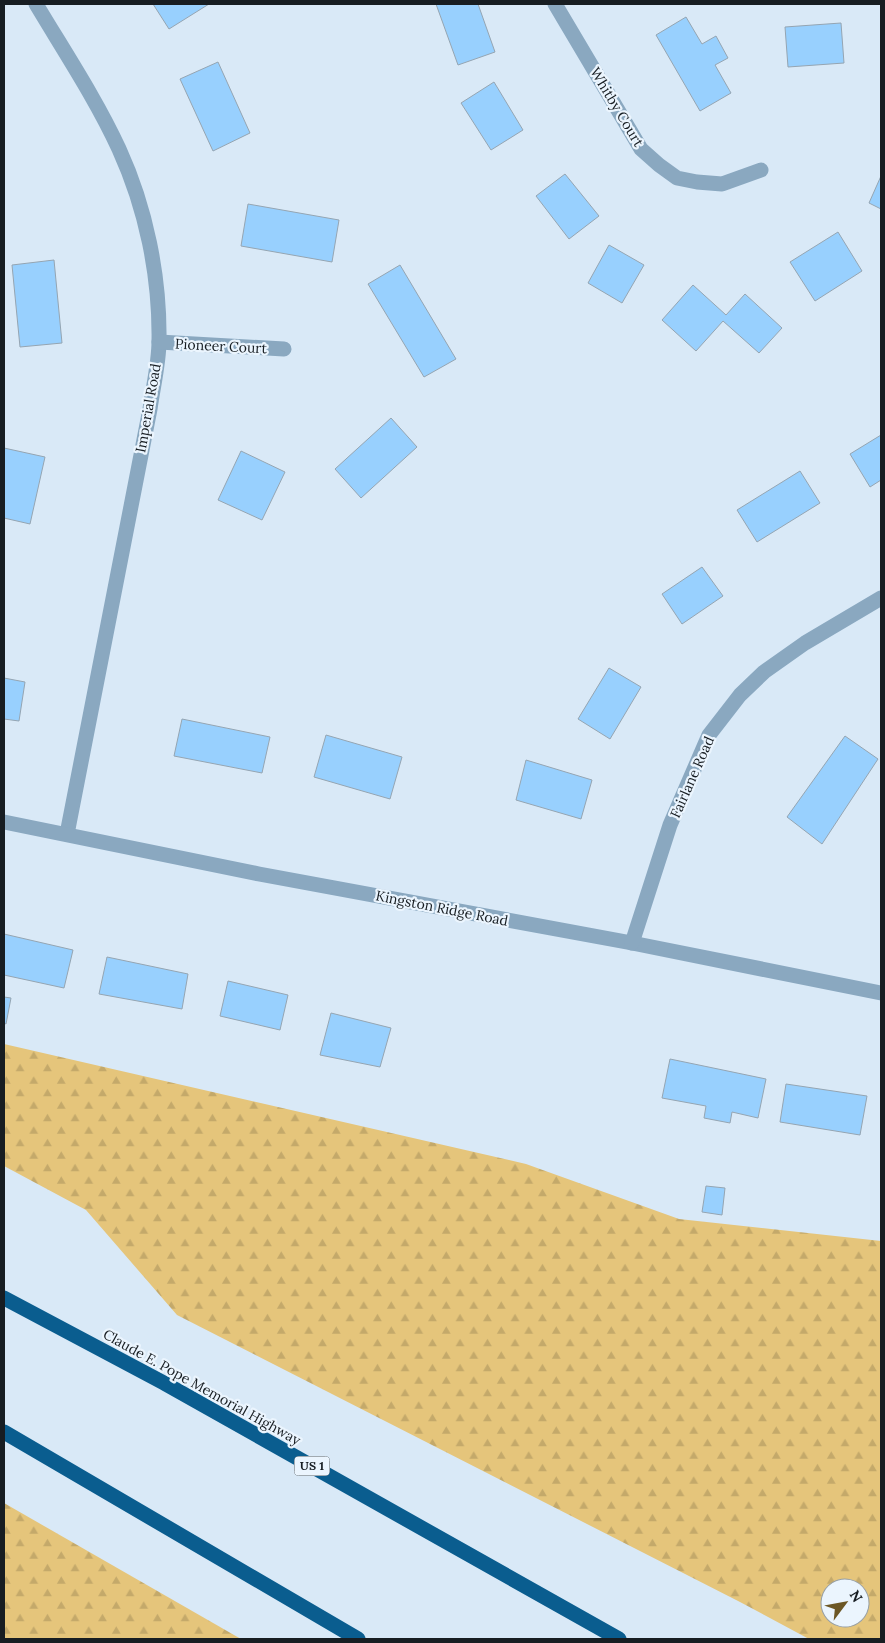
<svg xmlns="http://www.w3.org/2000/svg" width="885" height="1643" viewBox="0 0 885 1643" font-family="Lora,serif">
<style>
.forest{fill:url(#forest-firs);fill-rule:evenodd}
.building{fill:#98d0fe;stroke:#95a5b2}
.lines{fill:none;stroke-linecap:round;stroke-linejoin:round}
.minor{stroke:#8aa8c0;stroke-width:15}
.motorway{stroke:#0a5d8f;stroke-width:15}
.labels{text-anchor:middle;stroke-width:4.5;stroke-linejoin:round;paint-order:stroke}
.shield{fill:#ebf5fe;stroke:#575e64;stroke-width:1}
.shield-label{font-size:12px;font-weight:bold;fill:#171d22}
.street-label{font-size:14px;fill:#171d22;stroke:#ebf5fe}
</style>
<defs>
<pattern id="forest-firs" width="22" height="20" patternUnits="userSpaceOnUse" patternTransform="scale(1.25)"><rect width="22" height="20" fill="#e5c57b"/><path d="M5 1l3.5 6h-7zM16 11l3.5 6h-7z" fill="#c4a96a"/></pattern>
</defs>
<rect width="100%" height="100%" fill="#d9e9f7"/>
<g class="forest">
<path d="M4,1044l522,120 153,55 202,22v398h-72l-69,-37 -563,-287 -91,-105 -82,-44zM830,1588h30v30h-30z"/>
<polygon points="4,1503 241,1639 4,1639"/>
</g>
<g class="building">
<polygon points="153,4 209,4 169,29"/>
<polygon points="436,4 478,4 495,52 458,65"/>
<polygon points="686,17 702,44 716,36 728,58 715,65 731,93 700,111 656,35"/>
<polygon points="841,23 844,63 788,67 785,27"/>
<polygon points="218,62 250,133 213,151 180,79"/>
<polygon points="494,82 523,130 491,150 461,103"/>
<polygon points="565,174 599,216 569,239 536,196"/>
<polygon points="881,176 881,209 869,203"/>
<polygon points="248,204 339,220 332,262 241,246"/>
<polygon points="838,232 862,271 815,301 790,262"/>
<polygon points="609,245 644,265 622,303 588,283"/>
<polygon points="54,260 62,343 20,347 12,265"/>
<polygon points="400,265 456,359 424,377 368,284"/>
<polygon points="693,285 726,315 745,294 782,328 759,353 723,321 696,351 662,320"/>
<polygon points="391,418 417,447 361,498 335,469"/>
<polygon points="881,435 881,480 870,487 850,454"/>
<polygon points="4,448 45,457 30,524 4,518"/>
<polygon points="241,451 285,472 262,520 218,500"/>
<polygon points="800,471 820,503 757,542 737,510"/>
<polygon points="702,567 723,596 682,624 662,594"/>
<polygon points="609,668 641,687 610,739 578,719"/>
<polygon points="4,678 25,682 19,721 4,719"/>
<polygon points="182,719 270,737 262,773 174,756"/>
<polygon points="326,735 402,757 390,799 314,777"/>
<polygon points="845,736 878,759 822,844 787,817"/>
<polygon points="526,760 592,780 581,819 516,800"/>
<polygon points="4,934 73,950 64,988 4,975"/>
<polygon points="107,957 188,974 182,1009 99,994"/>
<polygon points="228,981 288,995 280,1030 220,1016"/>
<polygon points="4,997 11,998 6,1024 4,1023"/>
<polygon points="331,1013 391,1028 380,1067 320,1055"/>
<polygon points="670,1059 766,1079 758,1118 732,1112 730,1123 704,1118 706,1106 662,1098"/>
<polygon points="786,1084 867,1096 860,1135 780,1122"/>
<polygon points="706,1186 725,1188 722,1215 702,1212"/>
</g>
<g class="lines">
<g class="minor">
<path d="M36,4c28,47 60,95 83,145 27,59 41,127 40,192 0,22 -6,46 -9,68l-83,425"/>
<polyline points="555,4 641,149 659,165 677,178 697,182 722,184 761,170"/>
<polyline points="159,342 284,349"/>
<polyline points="4,822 259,874 632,943 881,993"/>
<polyline points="632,943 670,825 709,735 740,695 764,672 805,643 881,598"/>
</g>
<g class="motorway">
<polyline points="4,1298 164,1383 619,1639"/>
<polyline points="4,1432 358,1639"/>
</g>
</g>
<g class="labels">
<rect class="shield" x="294.5" y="1456.5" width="35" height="19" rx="4"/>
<g class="shield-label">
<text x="312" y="1470">US 1</text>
</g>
<g class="street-label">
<text transform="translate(617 107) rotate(59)" y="5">Whitby Court</text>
<text transform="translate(221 346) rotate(3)" y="5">Pioneer Court</text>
<text transform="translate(148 408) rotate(-80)" y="5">Imperial Road</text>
<text transform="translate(692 777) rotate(-66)" y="5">Fairlane Road</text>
<text transform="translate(442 908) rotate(11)" y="5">Kingston Ridge Road</text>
<text transform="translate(202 1387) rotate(29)" y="5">Claude E. Pope Memorial Highway</text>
</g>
</g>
<rect width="885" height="1643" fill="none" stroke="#171d22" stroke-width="10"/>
<g transform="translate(845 1603) rotate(58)"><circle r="24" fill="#ebf5fe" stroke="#969fa6"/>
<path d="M0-4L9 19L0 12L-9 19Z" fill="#6c5726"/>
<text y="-8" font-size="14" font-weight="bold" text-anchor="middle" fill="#171d22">N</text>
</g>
</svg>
